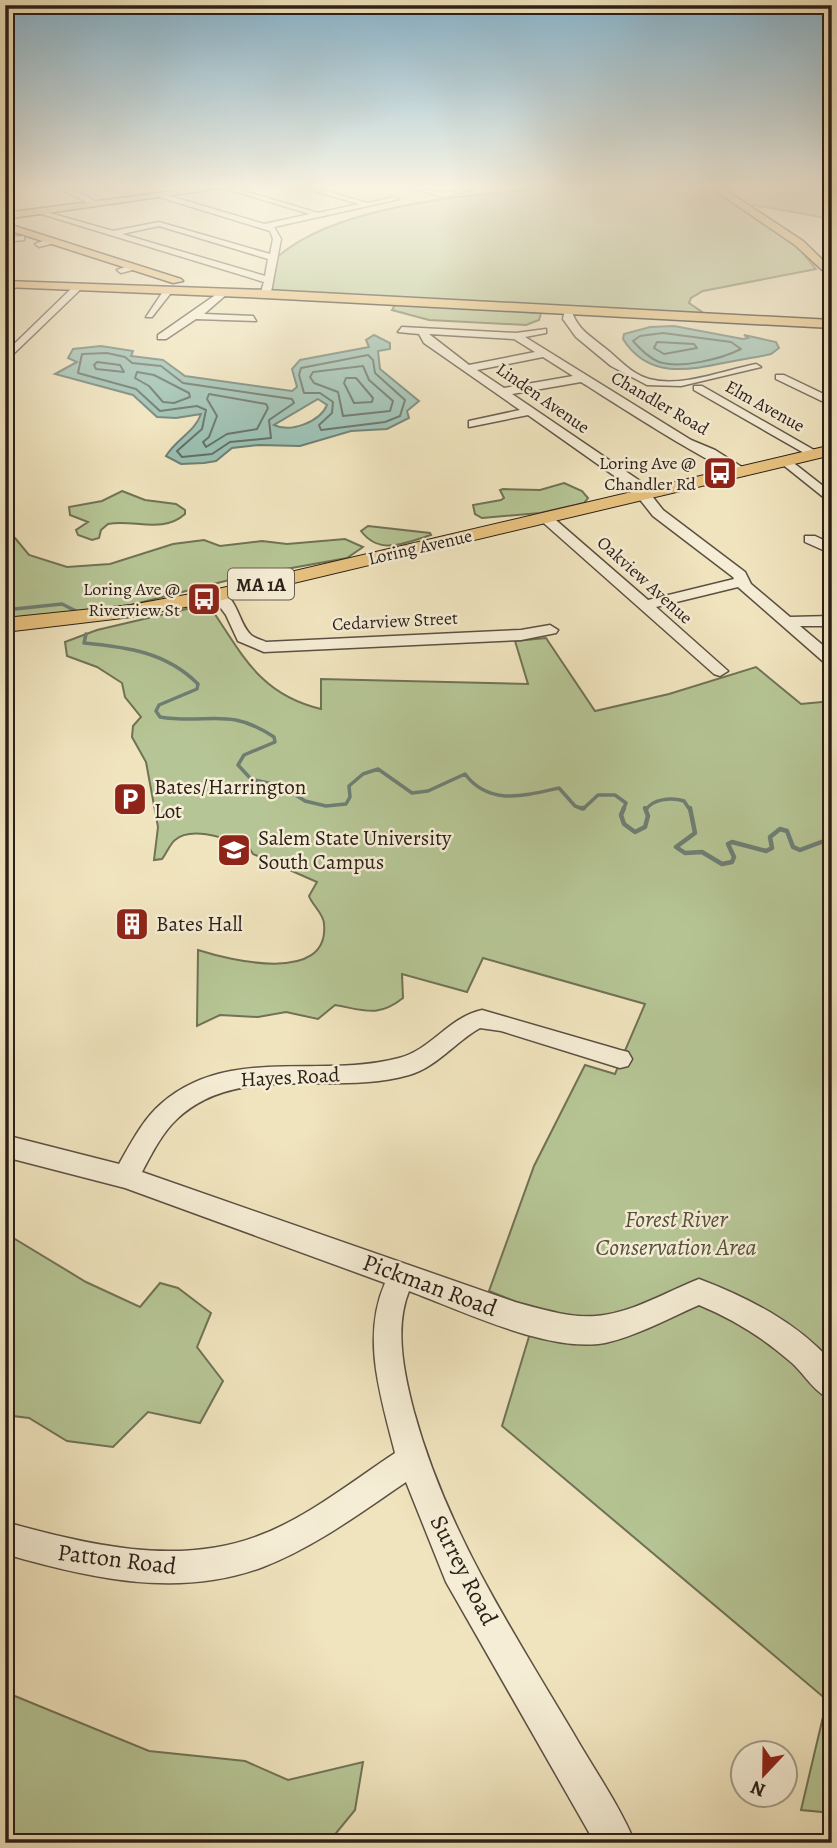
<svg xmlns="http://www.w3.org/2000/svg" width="837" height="1848" viewBox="0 0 837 1848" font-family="Alegreya,serif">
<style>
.green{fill:#b6c595;stroke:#707256;stroke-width:2}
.water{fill:#9abfb2;stroke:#6e7f74;stroke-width:2;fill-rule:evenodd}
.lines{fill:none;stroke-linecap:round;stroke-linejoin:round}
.shore{stroke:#626f65;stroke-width:2}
.stream-far1{stroke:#6e7f74;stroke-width:3.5}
.stream{stroke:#6e7f74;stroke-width:4.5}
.minor-casing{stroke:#5c5042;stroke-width:3}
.major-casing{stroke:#2b1f18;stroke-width:3}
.highway-casing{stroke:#2b1f18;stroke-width:2}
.minor{fill:#f5edd5;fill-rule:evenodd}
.major{fill:#e8c27f;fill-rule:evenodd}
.highway{fill:#e8c27f;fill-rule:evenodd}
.labels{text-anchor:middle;stroke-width:5;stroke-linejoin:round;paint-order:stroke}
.far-street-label{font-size:18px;fill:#2b1f18;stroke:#f5edd5}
.far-poi-label{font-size:18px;fill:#2b1f18;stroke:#f5edd5;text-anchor:end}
.shield{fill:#f5edd5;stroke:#685d51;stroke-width:2}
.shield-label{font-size:19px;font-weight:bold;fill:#2b1f18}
.poi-label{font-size:21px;fill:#2b1f18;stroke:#f5edd5;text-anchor:start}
.street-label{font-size:21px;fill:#2b1f18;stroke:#f5edd5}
.near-park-label{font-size:24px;font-style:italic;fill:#55513e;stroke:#f5edd5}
.near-street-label{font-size:24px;fill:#2b1f18;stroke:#f5edd5}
</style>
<rect width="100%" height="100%" fill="#f0e4be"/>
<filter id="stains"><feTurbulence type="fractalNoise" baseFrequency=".00286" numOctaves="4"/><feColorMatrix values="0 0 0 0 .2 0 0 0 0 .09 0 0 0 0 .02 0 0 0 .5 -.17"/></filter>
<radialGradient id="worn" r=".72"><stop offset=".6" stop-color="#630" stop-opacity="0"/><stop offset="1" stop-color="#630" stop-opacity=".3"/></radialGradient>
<g class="green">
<path d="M560,187h272v32l-79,-14 -12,3 56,38 19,23 -113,22 -12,7 -2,5 13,9 -1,3 -190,-4 30,2 -2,7 -13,5 -97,-5 -37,-10 5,-9 -126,-9 4,-33c60,-56 204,-65 285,-72z"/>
<polygon points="564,483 582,491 588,498 584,503 540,513 482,518 475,514 473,505 501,500 504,498 500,490 503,489 540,490"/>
<path d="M122,491l23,9 31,4 9,6v4c-22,20 -52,5 -77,10l-7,6 -2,8 -7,2 -14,-5 -2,-5 12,-8 -18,-7 -1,-8 33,-6z"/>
<path d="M368,526l62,7 1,2c-26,8 -51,21 -70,-4z"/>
<polygon points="15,538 29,555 67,567 110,564 173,544 204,540 220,546 262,541 287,544 345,539 363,547 347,558 241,577 131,605 5,621 5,540"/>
<path d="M208,604c34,49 50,90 113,105v-30l207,5 -13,-43 31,-3 49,73 74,-17 87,-27 45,37 31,-3v1112l-31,-3 26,-110 -325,-274 35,-116 -48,-19 45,-125 51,-101 30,9 30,-70 -162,-46 -16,34 -65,-18 1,24c-25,20 -39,12 -68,7l-17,14 -32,-7 -28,5 -38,-2 -23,11 1,-76c31,10 132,35 126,-26 0,-10 -12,-19 -15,-28l8,-14 -64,-28 -5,-8c-19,-6 -56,-21 -73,-6 -5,4 -9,14 -13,19l-8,1 4,-33 -12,-65 -14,-25 1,-11 8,-9 -16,-20 -3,-14 -25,-16 -30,-11 -2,-14 32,-12z"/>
<polygon points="5,1233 86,1282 140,1307 160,1283 178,1288 211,1313 197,1347 223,1381 200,1423 148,1412 113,1447 67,1441 29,1418 5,1415"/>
<polygon points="5,1692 149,1751 245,1761 288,1780 363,1762 355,1810 328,1843 5,1843"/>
</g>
<g class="water">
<path d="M674,326l69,13 5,-1 -4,-3 32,7 3,6 -8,6 -14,3c-47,6 -103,32 -134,-18l1,-5 26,-7z"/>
<path d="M374,335l16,8v6l-12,2 2,18 39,32 -12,10 2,7 -22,11 -36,2 -51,15 -41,-1 -27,3 -16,13 -12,2 -23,1 -15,-8c10,-17 29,-24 35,-42l-25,4 -19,-1 -24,-22 -78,-21 22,-12 -9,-4 5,-9 28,-3 32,5 -2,5 32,4 22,16 107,15 5,-4 -5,-18 8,-9 69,-13 -3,-7zM318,399l9,6c-7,17 -37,28 -53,20z"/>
</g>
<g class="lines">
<g class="shore">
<path d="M663,333l68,9 10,7c-20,10 -60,20 -82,13 -10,-4 -19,-13 -26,-21l7,-5z"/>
<polygon points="657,342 694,344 697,348 664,354 654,348"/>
<polygon points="107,353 125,357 132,363 161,366 183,383 292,399 294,403 269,420 271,438 230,442 212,454 182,457 177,451 202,429 206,410 197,406 160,411 136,389 78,373 82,354"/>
<polygon points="368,355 373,360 375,373 405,400 400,416 385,422 321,430 319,425 332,413 333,402 320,393 304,393 299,375 301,368"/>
<polygon points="97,362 120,365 124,372 96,369 94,365"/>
<polygon points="363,366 369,380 393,401 390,411 343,416 338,392 314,383 310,377 313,372"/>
<polygon points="137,372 154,375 189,393 190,397 174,403 163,402 149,386 135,378"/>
<polygon points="346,378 356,378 373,398 372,402 354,403 344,383"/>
<polygon points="209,394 266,404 268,408 257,429 227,434 206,447 203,442 209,437 217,416 207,399"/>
</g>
<g class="stream-far1">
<polyline points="5,610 62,604 76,611"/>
<path d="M86,634l-2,9c43,4 82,9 114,41l-1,5 -38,16 -3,6 4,6c48,8 68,-11 114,20l1,5 -31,13 -6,10 13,14 31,7 23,15 21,5 20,-2 4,-7 -1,-11 14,-12 15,-5 34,24 16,-2 37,-17c24,32 59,22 94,14l16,18 8,3 15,-14h17l11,8 -3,7"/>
<path d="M646,810c6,-11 25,-13 38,-9l6,9"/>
</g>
<g class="stream">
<polyline points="581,808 584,808"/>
<polyline points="624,808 621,815 624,824 635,832 645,827 648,816 645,808"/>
<polyline points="690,808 695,833 676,847 685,853 702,852 722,864 732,862 734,857 728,844 732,842 766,851 772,848 770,837 780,829 787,831 793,847 800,850 832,838"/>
</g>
<g class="minor-casing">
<g id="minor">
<polygon points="57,187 66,187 101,204 94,206"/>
<polygon points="100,187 116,187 103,190"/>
<path d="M220,187h10l88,26 41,-9 -58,-17h10l56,16 28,-6 4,2 -125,28 7,12 -10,53 -5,3 -5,-3 3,-10 -229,-70 4,-2 74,21 46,-9 111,32 3,-15 -3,-8 -114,-35 7,-2 101,30 46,-10zM159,226l109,33 -3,17 -143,-42z"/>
<polygon points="406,187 444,193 481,187 444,197"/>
<polygon points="24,236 24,240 5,242 5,237"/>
<polygon points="51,238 54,243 39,247 35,244"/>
<polygon points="133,264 136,269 121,273 117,270"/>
<polygon points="11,283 19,285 5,295 5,287"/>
<polygon points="76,284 84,286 5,362 5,353"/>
<polygon points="166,287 174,289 152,317 146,317"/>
<polygon points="224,289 227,294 204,314 253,316 256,321 196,319 166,339 158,339 158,335"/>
<path d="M565,309h6c6,20 18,26 34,39 14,11 26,26 44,31 32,9 76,-9 107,-15l5,3 -80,19 -34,-1 -36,-19 -35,-29 -13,-18z"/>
<path d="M402,327l114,6 30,-4v4l-21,4 166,103 24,10 30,19v6c-16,3 -141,-79 -164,-93l-69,12 128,87 23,29 82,62 6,12 39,33 42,-1v10h-32l32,27v13l-6,-2 -88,-77 -82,20 72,64 -8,5 -6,-2 -176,-156 12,-3 98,85 86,-21 -1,-2 -80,-61 -23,-29 -102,-72 -59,12v-6l51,-11 -96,-67 -5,-9 -21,-2zM429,334l85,5 21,13 -66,13zM543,357l30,19 -69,12 -27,-18z"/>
<polygon points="776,375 784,375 832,398 832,406 776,379"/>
<polygon points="694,386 702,386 821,454 811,457 694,390"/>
<polygon points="786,457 832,493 832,504 782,464 780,461"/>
<polygon points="805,536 815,536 832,544 832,554 805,542"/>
<path d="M218,591c20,5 20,32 33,44 3,3 11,5 15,7l255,-12 29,-5 8,5 -2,3 -35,7 -257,12 -26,-11 -12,-26 -15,-20z"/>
<path d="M482,1010l138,40 8,2 4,7 -4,7 -8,2 -119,-37 -21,-3c-25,14 -43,39 -71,47 -74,22 -171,-14 -232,44 -15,14 -25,34 -35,53l373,130c26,7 54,16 81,14 36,-3 70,-24 103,-37 50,19 97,43 133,83v38c-17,-7 -27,-25 -40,-37 -27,-24 -59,-44 -93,-58 -30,13 -62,31 -94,38 -57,10 -142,-32 -196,-52 -15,37 -5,83 5,121 32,117 96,215 158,319 21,37 47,73 63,112h-40l-149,-261 -40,-100c-46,31 -91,65 -143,85 -85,32 -174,11 -258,-13v-32c81,22 171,45 253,14 49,-18 93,-54 137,-83 -14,-56 -34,-115 -10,-170l-260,-95 -120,-31v-22l114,29c12,-21 24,-45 43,-61 67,-58 159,-24 237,-45 32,-8 50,-41 83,-48z"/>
</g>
</g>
<g class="major-casing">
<g id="major">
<polygon points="205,187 229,187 5,219 5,213"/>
<polygon points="710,187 721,187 803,241 832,269 832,279 795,245"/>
<polygon points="5,223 181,279 183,281 173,283 5,229"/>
<polygon points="5,281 265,290 832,320 832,328 265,298 5,287"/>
</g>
</g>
<g class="highway-casing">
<polygon id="highway" points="832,445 832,455 218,601 131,617 5,632 5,618 131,605 218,589"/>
</g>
<use href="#minor" class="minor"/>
<use href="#major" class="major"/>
<use href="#highway" class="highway"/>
</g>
<linearGradient id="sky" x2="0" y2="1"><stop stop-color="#89b8d2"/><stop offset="0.42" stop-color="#f8f3e2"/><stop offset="1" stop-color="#f8f3e2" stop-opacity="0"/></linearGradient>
<rect width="837" height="445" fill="url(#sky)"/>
<defs>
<g id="bus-square" transform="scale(1.75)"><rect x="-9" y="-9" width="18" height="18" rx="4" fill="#8f2418" stroke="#f5edd5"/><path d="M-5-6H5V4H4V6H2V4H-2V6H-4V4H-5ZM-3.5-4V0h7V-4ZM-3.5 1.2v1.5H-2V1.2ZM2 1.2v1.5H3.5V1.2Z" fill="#fff"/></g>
<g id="parking-square" transform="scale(1.75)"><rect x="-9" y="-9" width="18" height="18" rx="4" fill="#8f2418" stroke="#f5edd5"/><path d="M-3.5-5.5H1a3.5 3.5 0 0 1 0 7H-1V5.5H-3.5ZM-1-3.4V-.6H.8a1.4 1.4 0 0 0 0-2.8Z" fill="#fff"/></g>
<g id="university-square" transform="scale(1.75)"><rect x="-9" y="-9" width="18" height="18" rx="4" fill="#8f2418" stroke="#f5edd5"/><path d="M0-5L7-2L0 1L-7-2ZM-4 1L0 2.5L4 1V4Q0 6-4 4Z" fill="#fff"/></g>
<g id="building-square" transform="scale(1.75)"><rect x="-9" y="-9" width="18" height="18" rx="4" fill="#8f2418" stroke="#f5edd5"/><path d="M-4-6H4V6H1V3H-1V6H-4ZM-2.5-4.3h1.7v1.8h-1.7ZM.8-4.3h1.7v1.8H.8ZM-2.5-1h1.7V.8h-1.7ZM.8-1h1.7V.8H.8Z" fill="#fff"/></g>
</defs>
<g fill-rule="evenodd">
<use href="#bus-square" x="720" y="473"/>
<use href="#bus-square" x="204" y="599"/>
<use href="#parking-square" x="130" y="799"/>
<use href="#university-square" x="234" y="850"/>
<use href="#building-square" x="132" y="924"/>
</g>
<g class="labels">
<g class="far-street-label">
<text transform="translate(543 398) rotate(35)" y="6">Linden Avenue</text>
<text transform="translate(660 403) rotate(30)" y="6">Chandler Road</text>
<text transform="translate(765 406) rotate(29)" y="6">Elm Avenue</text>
<text transform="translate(420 547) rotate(-13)" y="6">Loring Avenue</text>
<text transform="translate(645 580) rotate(42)" y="6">Oakview Avenue</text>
<text transform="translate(395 621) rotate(-3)" y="6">Cedarview Street</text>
</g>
<g class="far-poi-label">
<text x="696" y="469">Loring Ave @<tspan x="696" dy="21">Chandler Rd</tspan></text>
<text x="180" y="595">Loring Ave @<tspan x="180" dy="21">Riverview St</tspan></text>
</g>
<rect class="shield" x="228" y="568.5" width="66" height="31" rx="5"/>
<g class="shield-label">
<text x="261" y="591">MA 1A</text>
</g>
<g class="poi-label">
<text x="154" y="794">Bates/Harrington<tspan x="154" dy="24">Lot</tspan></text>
<text x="258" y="845">Salem State University<tspan x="258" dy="24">South Campus</tspan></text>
<text x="156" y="931">Bates Hall</text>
</g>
<g class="street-label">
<text transform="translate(290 1077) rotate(-3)" y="7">Hayes Road</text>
</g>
<g class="near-park-label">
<text x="676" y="1227">Forest River<tspan x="676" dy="28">Conservation Area</tspan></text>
</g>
<g class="near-street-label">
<text transform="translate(430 1285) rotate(20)" y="8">Pickman Road</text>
<text transform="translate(117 1559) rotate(7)" y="8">Patton Road</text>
<text transform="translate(464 1570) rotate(63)" y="8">Surrey Road</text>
</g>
</g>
<rect width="837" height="1848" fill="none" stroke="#f0e4be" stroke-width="28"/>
<rect x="7" y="7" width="823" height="1834" fill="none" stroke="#2b1f18" stroke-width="3.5"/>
<rect x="14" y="14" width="809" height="1820" fill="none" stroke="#2b1f18" stroke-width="2"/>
<g transform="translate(764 1774) rotate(202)"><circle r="33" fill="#f5edd5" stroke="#a49b89" stroke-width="2"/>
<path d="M0-5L12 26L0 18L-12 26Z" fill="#8f2418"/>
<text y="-10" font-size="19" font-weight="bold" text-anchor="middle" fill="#2b1f18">N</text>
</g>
<rect width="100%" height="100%" filter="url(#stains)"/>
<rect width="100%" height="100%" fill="url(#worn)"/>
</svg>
